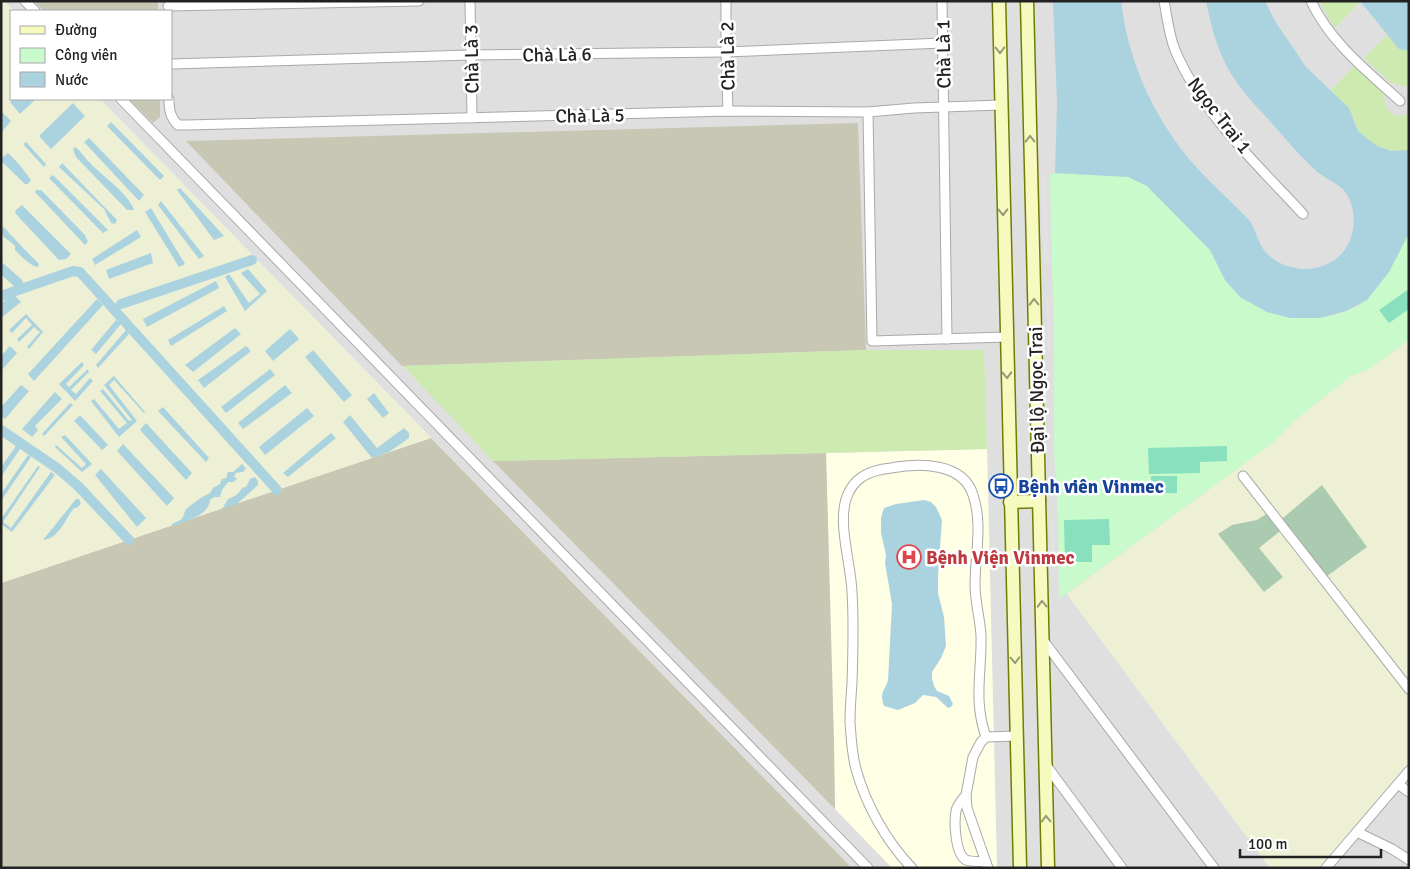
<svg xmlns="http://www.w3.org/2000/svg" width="1410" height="869" viewBox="0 0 1410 869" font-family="Signika,sans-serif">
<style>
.residential{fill:#e0dfdf}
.education{fill:#ffffe5}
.construction{fill:#c7c7b4}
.farmland{fill:#eef0d5;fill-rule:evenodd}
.grass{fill:#cdebb0}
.cemetery{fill:#aacbaf}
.park{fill:#c8facc}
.pitch{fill:#88e0be}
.parking{fill:#e2e2e2}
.water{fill:#aad3df}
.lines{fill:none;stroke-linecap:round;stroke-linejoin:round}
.canal{stroke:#aad3df;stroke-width:10}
.minor-casing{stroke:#a9a9a9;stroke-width:11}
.secondary-casing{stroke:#707d05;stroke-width:15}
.minor{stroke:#fff;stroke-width:9}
.secondary{stroke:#f7fabf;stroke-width:12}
.oneway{stroke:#979978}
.labels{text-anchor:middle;stroke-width:5;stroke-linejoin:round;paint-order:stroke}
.street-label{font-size:19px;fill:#222;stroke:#fff}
.transit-label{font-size:19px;font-weight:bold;fill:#164399;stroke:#fff;text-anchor:start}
.health-label{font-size:19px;font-weight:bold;fill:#be3a42;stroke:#fff;text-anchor:start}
</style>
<rect width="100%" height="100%" fill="#f2efe9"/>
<g class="residential">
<polygon points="4,1 1409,1 1409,340 1369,369 1351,376 1294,421 1274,442 1067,594 1270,868 852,868 100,99 171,99 171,11 14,11"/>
<polygon points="1409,762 1409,868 1319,868"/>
</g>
<polygon class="education" points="987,449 997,868 892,868 835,809 826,453"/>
<g class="construction">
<polygon points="34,1 158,1 158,11 44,11"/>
<polygon points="129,99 160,99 160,117 153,123"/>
<polygon points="858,123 866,350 402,366 186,141"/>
<polygon points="431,438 852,868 1,868 1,583"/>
<polygon points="826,453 834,740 835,809 493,461"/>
</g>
<g class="farmland">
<polygon points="1,1 4,1 14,11 11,11 11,99 100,99 431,438 1,583"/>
<path d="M1409,340v422l-90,106h-49l-203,-274 207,-152 20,-21 57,-45 18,-7zM1283,518l1,9 -25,21 -27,-23 25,-5z"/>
</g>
<g class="grass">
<polygon points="1319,1 1360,1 1360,2 1335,28"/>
<polygon points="1387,35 1399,49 1409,51 1409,87 1391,83 1364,58"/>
<path d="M1354,66l29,26 3,14 5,8 12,2 6,-3v37c-18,3 -38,-3 -50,-18 -3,-4 -3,-10 -5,-14 -6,-10 -16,-19 -24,-27z"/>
<polygon points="866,350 984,350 987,449 493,461 403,366"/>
</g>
<polygon class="cemetery" points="1322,485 1367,547 1323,579 1284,528 1259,548 1283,577 1264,592 1218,534 1232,525 1257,520 1271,511 1283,518"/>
<polygon class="park" points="1055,173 1128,177 1147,186 1210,250 1225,280 1240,297 1267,312 1290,318 1320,318 1335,315 1358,306 1366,300 1389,272 1409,233 1409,340 1369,369 1351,376 1294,421 1274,442 1059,599 1058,519 1054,451 1054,351 1050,174"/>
<g class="pitch">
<polygon points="1409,289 1409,309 1389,323 1379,310"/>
<polygon points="1227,446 1227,461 1200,462 1200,473 1149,474 1148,448"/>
<rect x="1151" y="476" width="26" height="17"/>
<polygon points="1109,519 1110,545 1092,545 1092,562 1065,562 1064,520"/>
</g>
<g class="parking">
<polygon points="1042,177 1046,180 1049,264 1044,266"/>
<polygon points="1046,297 1050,297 1051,349 1048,349"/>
<polygon points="1051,521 1054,522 1055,555 1052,556"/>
</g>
<g class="water">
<path d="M1053,1h68c7,59 31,113 69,159 18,21 40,40 59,60 7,9 8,21 15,30 20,25 61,25 80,1 12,-16 13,-41 2,-58 -8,-11 -24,-15 -33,-25 -16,-15 -30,-32 -44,-48 -18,-19 -37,-39 -47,-64 -8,-17 -12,-36 -16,-55h59l10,20 31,46 43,41 9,23 19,15 14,5 18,-1v83l-20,39 -22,28 -21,11 -26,7h-30l-23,-6 -27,-15 -15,-17 -15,-30 -63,-64 -19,-9 -73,-4 2,-69z"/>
<polygon points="1360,1 1409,1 1409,51 1399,49"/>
<polygon points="13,99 36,99 20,114 10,102"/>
<polygon points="73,103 85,116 51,149 39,136"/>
<polygon points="2,112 11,121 1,133 1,113"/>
<polygon points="111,122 164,176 160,180 107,126"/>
<polygon points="89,138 144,195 139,201 84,142"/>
<polygon points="26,142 46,164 44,167 23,144"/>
<path d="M75,147c6,4 9,10 14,15 15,16 35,27 45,47l-1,1h-6l-51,-53 -3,-8z"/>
<polygon points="8,153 19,164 31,180 28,184 25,184 2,162 2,158"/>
<polygon points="62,163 117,220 115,224 111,223 104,209 59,167"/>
<polygon points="53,175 108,230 103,233 98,228 49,178"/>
<polygon points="180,188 224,236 214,240 177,190"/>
<polygon points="36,190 41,190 85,235 88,242 85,245 35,192"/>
<polygon points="161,201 204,256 199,259 158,205"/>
<polygon points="22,205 71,254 66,259 59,260 15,213 16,210"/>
<polygon points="151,208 185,264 179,267 145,212"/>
<path d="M1,226c6,2 7,7 12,11 8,9 17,18 26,27l-1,3c-8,-1 -17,-11 -23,-17v-4c-8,-9 -14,-6 -14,-20z"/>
<polygon points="137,230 141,237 95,265 92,259"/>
<polygon points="151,253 153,263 109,279 106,270"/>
<polygon points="248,269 267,291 245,311 225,277 229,274 249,303 260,294 241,273"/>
<polygon points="216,281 219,288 147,327 143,319"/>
<polygon points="14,295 21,302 1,318 1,303"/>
<polygon points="97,299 103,305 34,381 28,374"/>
<polygon points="224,306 227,311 171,346 168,340"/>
<polygon points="26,314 43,332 29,349 27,347 40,332 34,327 19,342 17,339 32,325 26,318 12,333 9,330"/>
<polygon points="116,320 121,324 96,354 91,350"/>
<polygon points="235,328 241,334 193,372 185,365"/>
<polygon points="290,329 299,339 273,361 265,351"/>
<polygon points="126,330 129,334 98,368 96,365"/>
<polygon points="10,346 17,353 1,371 1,356"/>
<polygon points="246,346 251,351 204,388 198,380"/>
<polygon points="313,350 352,395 344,402 305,357"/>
<polygon points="82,362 84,365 66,384 69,387 88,369 89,372 71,390 76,394 90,378 93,381 75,401 59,384"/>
<polygon points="270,369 275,375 226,413 221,407"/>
<polygon points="114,376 145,412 144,413 114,380 109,385 137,421 119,437 91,401 94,399 119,429 127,423 100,391 103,389 129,421 132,420 104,385"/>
<polygon points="21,385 29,391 5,419 1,416 1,407"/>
<polygon points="285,385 292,393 243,429 238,423"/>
<polygon points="55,392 62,399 35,426 38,430 32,437 22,429"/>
<polygon points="374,393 389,413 383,418 367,399"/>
<polygon points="70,403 73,405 44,436 42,434"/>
<polygon points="163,407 209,458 206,462 158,411"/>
<polygon points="307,408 314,416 265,455 259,447"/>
<polygon points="80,415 108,445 102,450 74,421"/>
<polygon points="350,415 377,448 404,428 409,433 409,438 389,452 372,458 343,422"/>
<polygon points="146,423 192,473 186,480 140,430"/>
<polygon points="331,433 336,438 288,477 283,473"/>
<polygon points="65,435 92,464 82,472 55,447 56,445 82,468 86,464 61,437"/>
<polygon points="18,443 22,446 1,477 1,467"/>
<polygon points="123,444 174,498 167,506 117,451"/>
<polygon points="28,455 31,457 1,501 1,494"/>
<path d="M242,464l4,4 -3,4 -7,1 -2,3 3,3 -4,3h-5l-6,8 -2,7h-6l-4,3c-1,16 -25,21 -38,26v-2l10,-5 4,-10 16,-12 8,-4 3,-5 7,-4 2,-5 4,-1 2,-6h5z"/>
<polygon points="38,466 40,467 3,522 11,528 51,472 55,475 12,532 1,524 1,519"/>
<polygon points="101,469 146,518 137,527 95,475"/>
<path d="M255,477l3,4v4l-21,19 -15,5 6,-10c6,-2 11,-5 14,-11l4,-1 4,-8z"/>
<path d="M76,499h3l2,5 -4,4h-3c-9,11 -15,31 -31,32z"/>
<path d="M924,500l7,2 5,5 6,13 -4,56v17l6,24 2,29 -5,12 -9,14v6l2,8 3,5 12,5 4,8 -2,3 -3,1 -12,-11 -13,-2 -8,8 -17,7 -14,-4c-5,-14 1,-15 4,-26l4,-76 -7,-41 1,-8 -5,-22v-15l3,-10 12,-4z"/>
</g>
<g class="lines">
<g class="canal">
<polyline points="1,268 18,283"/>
<polyline points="1,296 73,271 80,272 277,490"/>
<polyline points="121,304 252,260"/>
<polyline points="1,430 57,468 78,486 129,540"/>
</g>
<g class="minor-casing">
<g id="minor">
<polyline points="25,1 35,11"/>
<polyline points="470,1 472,118"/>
<polyline points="726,1 726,52 728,111"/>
<polyline points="942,1 947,339"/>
<path d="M1164,1c3,16 5,34 11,49 27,64 82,114 128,164"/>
<path d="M1311,1c19,41 56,70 89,100"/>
<polyline points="168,6 419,1"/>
<polyline points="171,64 471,55 726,52 943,43"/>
<polyline points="121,99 868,868"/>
<path d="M169,99c0,11 1,18 9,26h9l541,-14 140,1 46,-4 87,-3"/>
<polyline points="868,112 872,341 1006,337"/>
<polyline points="1243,476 1409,689"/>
<polyline points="1043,640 1214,868"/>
<polyline points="1046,765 1122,868"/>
<polyline points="1398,784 1409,792"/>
<path d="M966,795c-4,5 -9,10 -10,16 -2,11 -1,43 10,49 5,2 15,1 20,2"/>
<polyline points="1357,832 1392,849 1409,860"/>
<path d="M912,868c-26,-27 -46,-63 -56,-99 -4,-14 -5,-32 -6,-47 0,-13 1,-26 2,-39 1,-30 2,-60 0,-91 -1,-28 -14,-66 -6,-93 3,-9 8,-17 16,-22 9,-6 19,-8 29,-9 28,-5 72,-6 82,27 10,29 2,60 2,90 0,17 5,33 6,50 1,37 -8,65 5,102"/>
<polyline points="988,868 967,808 966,795 973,757 981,742 986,737 1017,736"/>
<polyline points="1326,868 1409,771"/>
</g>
</g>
<g class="secondary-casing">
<g id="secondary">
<polyline points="999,1 1020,868"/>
<polyline points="1027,1 1048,868"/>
<polyline points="1010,502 1039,501"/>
</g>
</g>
<use href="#minor" class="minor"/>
<use href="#secondary" class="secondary"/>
</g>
<defs><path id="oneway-chevron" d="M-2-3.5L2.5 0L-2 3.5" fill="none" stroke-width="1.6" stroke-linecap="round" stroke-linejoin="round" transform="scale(1.25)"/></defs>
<g class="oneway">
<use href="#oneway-chevron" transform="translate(1000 50) rotate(89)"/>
<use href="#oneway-chevron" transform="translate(1030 139) rotate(-91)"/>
<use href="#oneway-chevron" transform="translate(1003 212) rotate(89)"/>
<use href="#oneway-chevron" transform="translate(1034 302) rotate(-91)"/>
<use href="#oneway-chevron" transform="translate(1007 375) rotate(89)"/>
<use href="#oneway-chevron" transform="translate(1042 604) rotate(-91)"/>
<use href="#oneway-chevron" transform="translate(1015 660) rotate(88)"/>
<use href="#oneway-chevron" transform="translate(1046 819) rotate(-92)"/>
</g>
<defs>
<g id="bus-ring" transform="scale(1.25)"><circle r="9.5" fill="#fff" stroke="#1a4fb4" stroke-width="1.5"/><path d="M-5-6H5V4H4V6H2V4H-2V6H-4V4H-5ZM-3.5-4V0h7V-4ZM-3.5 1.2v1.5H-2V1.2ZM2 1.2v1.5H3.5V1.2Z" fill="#1a4fb4"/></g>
<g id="hospital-ring" transform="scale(1.25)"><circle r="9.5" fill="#fff" stroke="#e0444e" stroke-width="1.5"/><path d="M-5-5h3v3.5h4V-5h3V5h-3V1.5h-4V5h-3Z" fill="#e0444e"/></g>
</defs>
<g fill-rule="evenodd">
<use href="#bus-ring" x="1001" y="486"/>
<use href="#hospital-ring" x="909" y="557"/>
</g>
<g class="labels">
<g class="street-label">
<text transform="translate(557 54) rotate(-1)" y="7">Chà Là 6</text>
<text transform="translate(943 54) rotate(-91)" y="7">Chà Là 1</text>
<text transform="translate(727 56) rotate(-91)" y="7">Chà Là 2</text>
<text transform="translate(471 59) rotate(-91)" y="7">Chà Là 3</text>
<text transform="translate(590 115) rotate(-1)" y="7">Chà Là 5</text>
<text transform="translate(1220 115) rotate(52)" y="7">Ngọc Trai 1</text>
<text transform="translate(1036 390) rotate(-91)" y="7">Đại lộ Ngọc Trai</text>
</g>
<g class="transit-label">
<text x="1018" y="493">Bệnh viên Vinmec</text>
</g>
<g class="health-label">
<text x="926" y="564">Bệnh Viện Vinmec</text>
</g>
</g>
<rect width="1410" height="869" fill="none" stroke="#222222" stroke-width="5"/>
<rect x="10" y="10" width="162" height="90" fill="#ffffff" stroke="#a7a7a7"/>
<rect x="20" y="26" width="25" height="8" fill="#f7fabf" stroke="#a7a7a7"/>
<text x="55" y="35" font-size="15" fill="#222222">Đường</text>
<rect x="20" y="48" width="25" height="15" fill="#c8facc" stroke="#a7a7a7"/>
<text x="55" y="60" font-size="15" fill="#222222">Công viên</text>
<rect x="20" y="72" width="25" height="15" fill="#aad3df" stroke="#a7a7a7"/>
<text x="55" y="85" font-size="15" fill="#222222">Nước</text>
<path d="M1240 849v8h141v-8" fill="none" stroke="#222222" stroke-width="2.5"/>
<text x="1248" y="849" font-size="15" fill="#222222" stroke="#ffffff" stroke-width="4" paint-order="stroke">100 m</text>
</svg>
